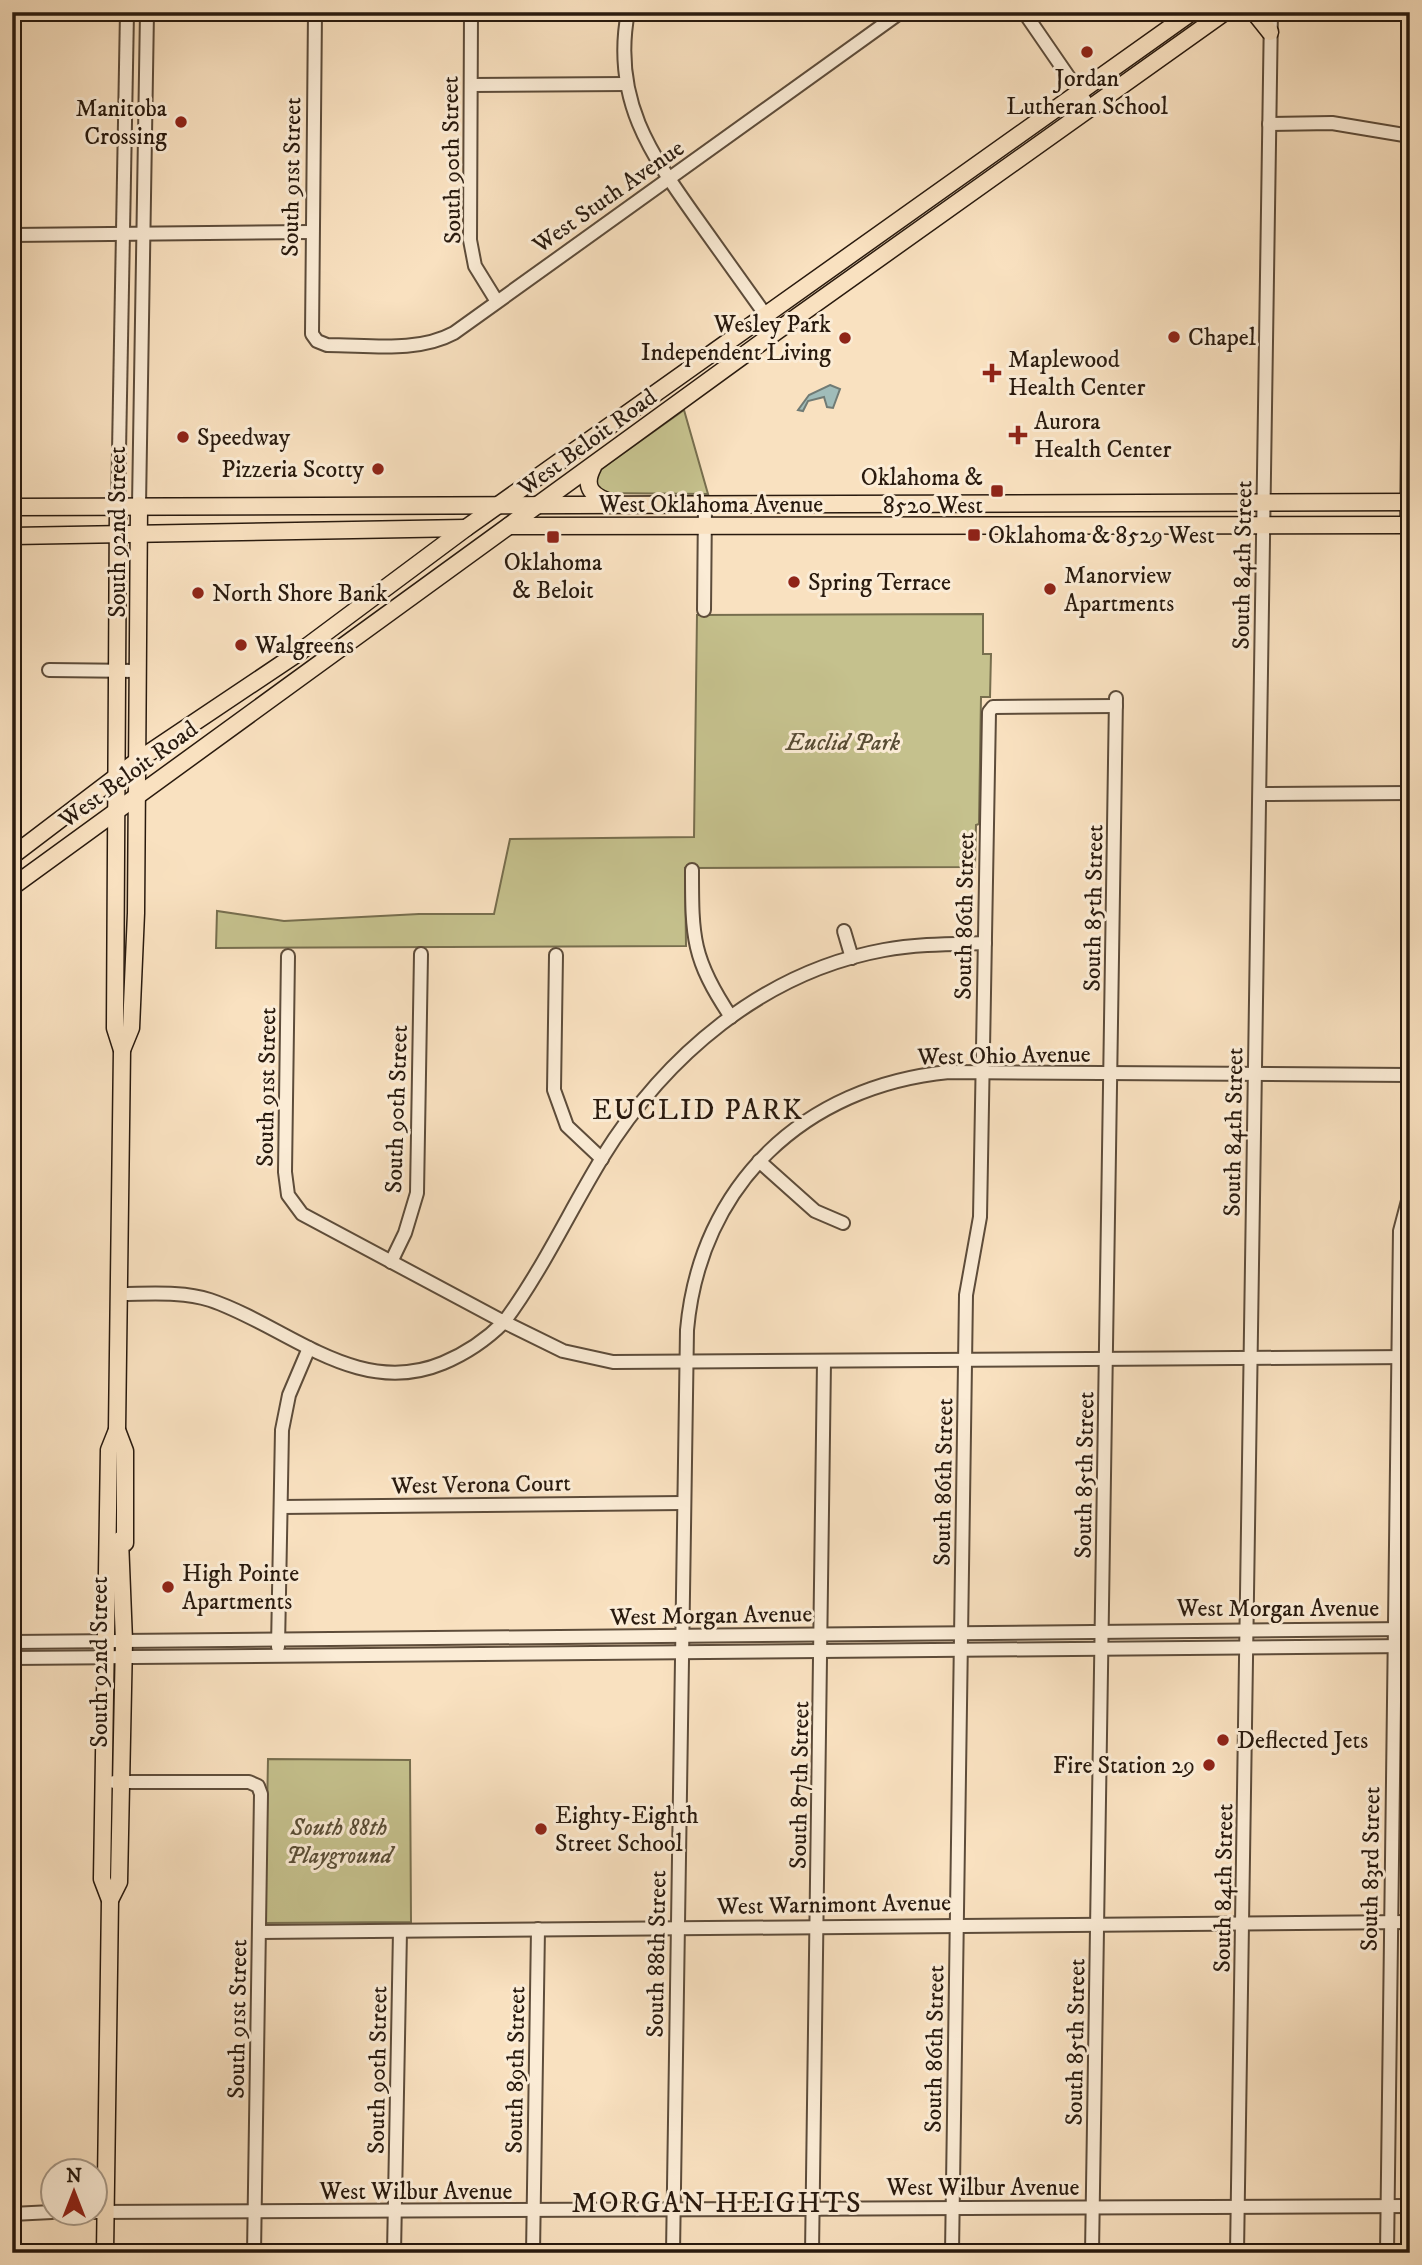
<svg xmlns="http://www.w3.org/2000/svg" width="1422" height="2265" viewBox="0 0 1422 2265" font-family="'IM FELL DW Pica',serif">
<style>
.green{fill:#c5c18d;stroke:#776e4e;stroke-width:2}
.water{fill:#a0bcb9;stroke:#707b75;stroke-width:2}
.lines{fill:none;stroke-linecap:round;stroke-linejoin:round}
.minor-casing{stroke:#5d4c3a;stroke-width:16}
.major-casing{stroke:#291a0e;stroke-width:19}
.minor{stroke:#fbecd6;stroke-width:12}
.major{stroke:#f9e1c0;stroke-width:16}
.poi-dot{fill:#8f2418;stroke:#fbecd6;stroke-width:2.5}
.labels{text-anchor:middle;stroke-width:6;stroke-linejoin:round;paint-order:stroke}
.poi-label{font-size:24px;fill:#291a0e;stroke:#fbecd6;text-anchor:start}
.street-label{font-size:24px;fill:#291a0e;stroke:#fbecd6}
.park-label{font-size:24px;font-style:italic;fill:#584c34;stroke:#fbecd6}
.quarter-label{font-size:28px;letter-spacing:2px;fill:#291a0e;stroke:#fbecd6}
</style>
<rect width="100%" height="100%" fill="#f9e1c0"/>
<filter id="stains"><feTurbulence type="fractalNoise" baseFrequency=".00286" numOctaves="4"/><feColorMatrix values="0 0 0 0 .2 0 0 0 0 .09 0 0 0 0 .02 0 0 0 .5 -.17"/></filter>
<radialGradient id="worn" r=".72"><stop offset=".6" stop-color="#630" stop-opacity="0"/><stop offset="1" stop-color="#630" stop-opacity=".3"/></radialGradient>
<g class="green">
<polygon points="684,410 708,494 599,493 594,476 597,472"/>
<polygon points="983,614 983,654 991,654 990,697 981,697 979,824 976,825 975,867 685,868 686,946 216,948 217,911 284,921 419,914 494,914 510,839 694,837 697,615"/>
<polygon points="268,1759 410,1760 411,1922 265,1923"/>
</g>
<polygon class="water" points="830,385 840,389 833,408 827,407 824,397 808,401 803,411 798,410 809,395"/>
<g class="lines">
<g class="minor-casing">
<g id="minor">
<path d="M315,12l-3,322 5,7 10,4c42,0 90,8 127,-12l447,-321"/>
<polyline points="471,12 470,240 475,266 496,300"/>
<path d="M628,12c-17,90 25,145 74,214 25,35 50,70 75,105"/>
<polyline points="1024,12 1090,108"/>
<polyline points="471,85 626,84"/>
<polyline points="1269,124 1332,123 1410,136"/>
<polyline points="12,235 311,232"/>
<polyline points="139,505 147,12"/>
<polyline points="118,506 127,12"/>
<polyline points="1407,525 1410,269"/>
<polyline points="704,610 705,506"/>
<polyline points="49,670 138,671"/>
<polyline points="1261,794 1410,793"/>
<path d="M692,870c0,67 0,89 39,147"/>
<polyline points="844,931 852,958"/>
<polyline points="556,955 554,1090 567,1126 602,1159"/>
<path d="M288,956l-3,216 3,23 14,19 202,108c38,-51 65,-110 98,-164 63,-102 161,-186 282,-208 33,-6 67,-6 101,-7"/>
<polyline points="759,1161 815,1211 843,1223"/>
<polyline points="391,1262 405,1233 417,1193 421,954"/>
<path d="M120,1294c29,0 62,-3 90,6 77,26 147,99 233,63 24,-10 43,-23 61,-41l59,29 50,11 797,-5"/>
<polyline points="281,1507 683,1503"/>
<polyline points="12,1642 1410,1629"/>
<polyline points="278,1647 282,1430 289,1395 309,1348"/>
<polyline points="12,1658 1410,1646"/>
<polyline points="114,1782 249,1782 258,1786 261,1794 254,2253"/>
<polyline points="259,1932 1410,1922"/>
<polyline points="76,2212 85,2212"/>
<polyline points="94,2212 1410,2206"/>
<polyline points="12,2214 52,2212"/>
<polyline points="394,2253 400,1931"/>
<polyline points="533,2253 538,1929"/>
<path d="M673,2253l14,-923c13,-145 117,-244 262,-258l461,3"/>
<polyline points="812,2253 824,1361"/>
<polyline points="952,2253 966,1295 980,1217 989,712 993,707 1116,706"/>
<polyline points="1092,2253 1116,698"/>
<polyline points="1237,2253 1271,12"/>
<polyline points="1387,2253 1400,1231 1410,1193"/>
</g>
</g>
<g class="major-casing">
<g id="major">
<polyline points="1254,12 1270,32"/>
<path d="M593,467c-11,21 0,30 20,36"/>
<polyline points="12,507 1410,502"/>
<polyline points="509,526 1410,525"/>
<polyline points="12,536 466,528"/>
<polyline points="12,856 137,761 301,651 466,528 1192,12"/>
<polyline points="12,887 777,331 1225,12"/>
<polyline points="122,1050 131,1028 136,913 139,505"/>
<polyline points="110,1900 119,1882 124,1641 120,1540 125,1543 125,1451 117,1430 122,1050 115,1028 118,506"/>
<polyline points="105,2253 110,1900 102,1879 109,1450 117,1430"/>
</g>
</g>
<use href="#minor" class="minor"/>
<use href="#major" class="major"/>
</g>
<g class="poi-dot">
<circle cx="1087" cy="52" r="7"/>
<circle cx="181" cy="122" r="7"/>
<circle cx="1174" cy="337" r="7"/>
<circle cx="845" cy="338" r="7"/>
<path d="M988.5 362.5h7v7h7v7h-7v7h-7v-7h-7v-7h7z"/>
<path d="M1014.5 424.5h7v7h7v7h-7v7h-7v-7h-7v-7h7z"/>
<circle cx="183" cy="437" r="7"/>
<circle cx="378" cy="469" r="7"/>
<rect x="990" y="484" width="14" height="14" rx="3.5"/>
<rect x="967" y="528" width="14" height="14" rx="3.5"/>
<rect x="546" y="530" width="14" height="14" rx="3.5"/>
<circle cx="794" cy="582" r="7"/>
<circle cx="1050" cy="589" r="7"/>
<circle cx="198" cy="593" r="7"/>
<circle cx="241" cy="645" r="7"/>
<circle cx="168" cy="1587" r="7"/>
<circle cx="1223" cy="1740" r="7"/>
<circle cx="1209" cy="1765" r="7"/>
<circle cx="541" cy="1829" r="7"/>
</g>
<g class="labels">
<g class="poi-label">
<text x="1087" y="86" text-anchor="middle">Jordan<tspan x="1087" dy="28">Lutheran School</tspan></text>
<text x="167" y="116" text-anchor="end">Manitoba<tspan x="167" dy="28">Crossing</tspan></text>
<text x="831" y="332" text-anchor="end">Wesley Park<tspan x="831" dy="28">Independent Living</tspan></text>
<text x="1188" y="345">Chapel</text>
<text x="1008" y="367">Maplewood<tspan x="1008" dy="28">Health Center</tspan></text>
<text x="1034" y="429">Aurora<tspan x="1034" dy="28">Health Center</tspan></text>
<text x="197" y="445">Speedway</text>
<text x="364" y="477" text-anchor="end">Pizzeria Scotty</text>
<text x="983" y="485" text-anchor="end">Oklahoma &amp;<tspan x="983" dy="28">8520 West</tspan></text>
<text x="988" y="543">Oklahoma &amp; 8529 West</text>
<text x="553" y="570" text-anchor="middle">Oklahoma<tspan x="553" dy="28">&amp; Beloit</tspan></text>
<text x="1064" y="583">Manorview<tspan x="1064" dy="28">Apartments</tspan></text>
<text x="808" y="590">Spring Terrace</text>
<text x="212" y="601">North Shore Bank</text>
<text x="255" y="653">Walgreens</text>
<text x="182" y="1581">High Pointe<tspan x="182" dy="28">Apartments</tspan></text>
<text x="1237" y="1748">Deflected Jets</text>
<text x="1195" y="1773" text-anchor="end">Fire Station 29</text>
<text x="555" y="1823">Eighty-Eighth<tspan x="555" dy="28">Street School</tspan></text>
</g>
<g class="street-label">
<text transform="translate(451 160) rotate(-91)" y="8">South 90th Street</text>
<text transform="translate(291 177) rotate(-89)" y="8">South 91st Street</text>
<text transform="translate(608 196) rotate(-35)" y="8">West Stuth Avenue</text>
<text transform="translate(587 442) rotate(-36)" y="8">West Beloit Road</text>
<text x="711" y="512">West Oklahoma Avenue</text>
<text transform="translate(117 532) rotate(-90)" y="8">South 92nd Street</text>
<text transform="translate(1242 565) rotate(-89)" y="8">South 84th Street</text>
<text transform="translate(128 774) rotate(-36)" y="8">West Beloit Road</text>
<text transform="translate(1093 908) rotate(-89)" y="8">South 85th Street</text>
<text transform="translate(964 916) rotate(-89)" y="8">South 86th Street</text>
<text transform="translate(1004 1055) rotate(-1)" y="8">West Ohio Avenue</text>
<text transform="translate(266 1087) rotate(-89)" y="8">South 91st Street</text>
<text transform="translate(396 1109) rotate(-88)" y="8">South 90th Street</text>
<text transform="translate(1233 1132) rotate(-89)" y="8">South 84th Street</text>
<text transform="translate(1084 1475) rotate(-89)" y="8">South 85th Street</text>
<text transform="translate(943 1482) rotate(-89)" y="8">South 86th Street</text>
<text transform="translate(481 1484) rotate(-1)" y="8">West Verona Court</text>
<text x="1278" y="1616">West Morgan Avenue</text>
<text transform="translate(711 1615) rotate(-1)" y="8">West Morgan Avenue</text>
<text transform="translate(99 1662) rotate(-90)" y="8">South 92nd Street</text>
<text transform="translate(799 1785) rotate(-89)" y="8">South 87th Street</text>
<text transform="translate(1370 1869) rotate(-89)" y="8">South 83rd Street</text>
<text transform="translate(1223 1888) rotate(-89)" y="8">South 84th Street</text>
<text transform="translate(834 1904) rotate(-1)" y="8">West Warnimont Avenue</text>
<text transform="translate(656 1954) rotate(-89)" y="8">South 88th Street</text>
<text transform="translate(237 2019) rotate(-89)" y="8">South 91st Street</text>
<text transform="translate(1075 2042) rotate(-89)" y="8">South 85th Street</text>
<text transform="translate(934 2049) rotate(-89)" y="8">South 86th Street</text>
<text transform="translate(377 2070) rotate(-89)" y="8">South 90th Street</text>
<text transform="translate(515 2070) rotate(-89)" y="8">South 89th Street</text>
<text x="983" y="2195">West Wilbur Avenue</text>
<text x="416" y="2199">West Wilbur Avenue</text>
</g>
<g class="park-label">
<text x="843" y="750">Euclid Park</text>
<text x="339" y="1835">South 88th<tspan x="339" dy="28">Playground</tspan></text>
</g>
<g class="quarter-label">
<text x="698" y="1119">EUCLID PARK</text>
<text x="717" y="2212">MORGAN HEIGHTS</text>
</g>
</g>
<rect width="1422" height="2265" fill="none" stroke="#f9e1c0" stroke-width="42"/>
<rect x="14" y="14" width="1394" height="2237" fill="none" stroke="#291a0e" stroke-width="3.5"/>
<rect x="21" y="21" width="1380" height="2223" fill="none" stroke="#291a0e" stroke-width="2"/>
<g transform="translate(74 2192)"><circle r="33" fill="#fbecd6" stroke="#a79886" stroke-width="2"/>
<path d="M0-5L12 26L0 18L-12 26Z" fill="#8f2418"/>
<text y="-10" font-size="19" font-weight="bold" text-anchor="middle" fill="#291a0e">N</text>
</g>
<rect width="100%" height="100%" filter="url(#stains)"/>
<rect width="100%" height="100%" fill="url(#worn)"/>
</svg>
